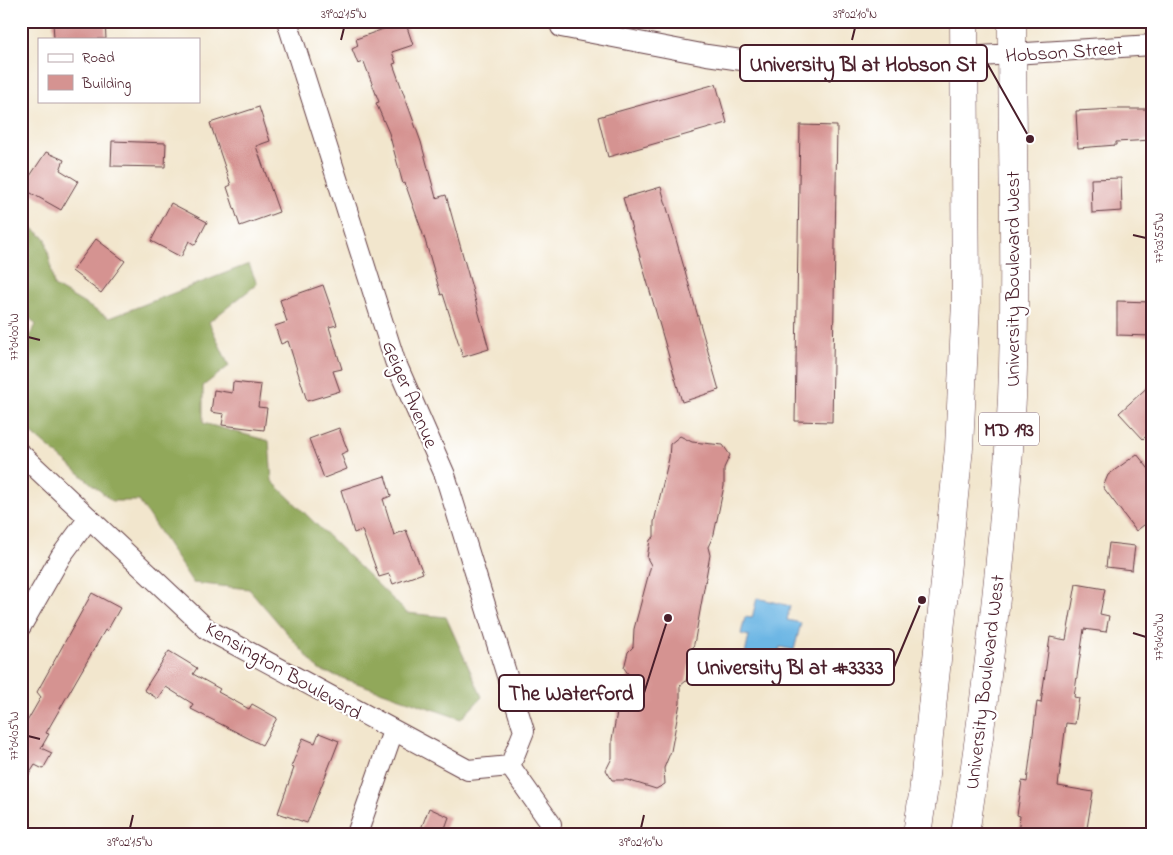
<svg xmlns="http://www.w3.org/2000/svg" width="1173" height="855" viewBox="0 0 1173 855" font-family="'Indie Flower',sans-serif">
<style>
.forest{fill:#91a85a;stroke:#6e6442}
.water{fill:#6cb6e4;stroke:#5b6a88}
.building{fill:#d59391}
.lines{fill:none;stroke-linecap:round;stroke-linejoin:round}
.minor-casing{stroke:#633d43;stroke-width:22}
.primary-casing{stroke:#633d43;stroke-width:29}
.minor{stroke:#fff;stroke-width:20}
.primary{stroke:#fff;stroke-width:28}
.ticks{fill:none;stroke:#4a1f2b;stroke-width:2}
.labels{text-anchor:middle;stroke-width:4.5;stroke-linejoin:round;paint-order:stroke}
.shield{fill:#fff;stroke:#80626b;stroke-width:1}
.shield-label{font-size:19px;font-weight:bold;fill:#4a1f2b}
.street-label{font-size:20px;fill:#4a1f2b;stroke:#fff}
.leader{fill:none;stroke:#4a1f2b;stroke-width:2}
.callout-dot{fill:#4a1f2b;stroke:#fff;stroke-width:2}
.callout{fill:#fff;stroke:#4a1f2b;stroke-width:2}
.callout-label{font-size:21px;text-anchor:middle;font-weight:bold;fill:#4a1f2b}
.neatline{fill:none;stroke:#4a1f2b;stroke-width:2}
.ticks-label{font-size:12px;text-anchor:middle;fill:#4a1f2b}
</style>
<rect width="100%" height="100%" fill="#fff"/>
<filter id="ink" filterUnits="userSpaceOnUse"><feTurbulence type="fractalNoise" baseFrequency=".02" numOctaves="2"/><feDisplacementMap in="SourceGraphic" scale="10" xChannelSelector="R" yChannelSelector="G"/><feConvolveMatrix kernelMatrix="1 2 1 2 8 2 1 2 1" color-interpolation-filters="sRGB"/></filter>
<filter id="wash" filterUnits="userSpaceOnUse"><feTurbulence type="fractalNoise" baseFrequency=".0096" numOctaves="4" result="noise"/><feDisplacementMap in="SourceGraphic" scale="20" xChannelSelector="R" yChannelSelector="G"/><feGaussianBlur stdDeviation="1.12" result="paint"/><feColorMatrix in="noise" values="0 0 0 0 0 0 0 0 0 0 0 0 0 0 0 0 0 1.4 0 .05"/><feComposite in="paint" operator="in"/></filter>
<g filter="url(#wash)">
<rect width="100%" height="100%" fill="#f2e6cd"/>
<polygon class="forest" points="21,219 46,239 54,286 109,318 249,264 257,284 209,322 229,366 203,386 203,423 269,441 272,481 407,613 446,617 482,697 461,719 319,670 249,589 193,583 139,501 112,501 21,424 21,350 36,325 21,308"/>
<polygon class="water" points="757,598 790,606 787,620 801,623 794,650 780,647 776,662 745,654 749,636 741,634 745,617 752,618"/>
<g id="blocks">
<g class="building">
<polygon points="53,21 105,21 106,39 54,39"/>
<polygon points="405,21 413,45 392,52 396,63 393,64 421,142 436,198 446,195 489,349 463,357 443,294 441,295 425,240 405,183 403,184 389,133 376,103 379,102 364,62 358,64 352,49 358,46 356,39"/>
<polygon points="716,84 727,123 608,157 598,117"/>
<polygon points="259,107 270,141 256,146 279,212 240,226 227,187 231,185 210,123"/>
<polygon points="1114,109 1152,109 1152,140 1116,142 1116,145 1078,148 1076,111"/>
<polygon points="800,125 837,126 832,422 795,421"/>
<polygon points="112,141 166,143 165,167 111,166"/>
<polygon points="46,152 64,160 60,170 78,181 61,210 22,188"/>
<polygon points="1121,178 1122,211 1092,213 1091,179"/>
<polygon points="661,187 719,390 682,402 623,198"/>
<polygon points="171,203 207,222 195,245 189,241 181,257 151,241"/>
<polygon points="96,239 125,261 101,293 72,271"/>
<polygon points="323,285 337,325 329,327 342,369 333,371 340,391 307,401 288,341 281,344 275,326 287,322 280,300"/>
<polygon points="1117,301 1152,302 1152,336 1117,335"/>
<polygon points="233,382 261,385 258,407 267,408 264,430 222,425 224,414 211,412 214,390 232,393"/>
<polygon points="1152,383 1152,431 1143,439 1119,413"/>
<polygon points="339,428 348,451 341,454 347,469 324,478 309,439"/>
<polygon points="680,436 692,442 723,445 730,455 724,468 724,486 714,534 708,547 710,555 695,639 686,681 680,686 680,703 671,751 664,768 665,784 656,789 627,780 612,780 606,770 612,758 612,739 621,691 629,675 624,668 628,652 633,647 634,629 651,565 647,558 650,540 654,537 654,522 669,458 670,444"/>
<polygon points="1137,454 1152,473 1152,519 1136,531 1103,487 1108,475"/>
<polygon points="385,476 391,496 383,499 394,535 406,530 423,573 393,584 389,574 379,577 362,530 354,533 341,490"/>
<polygon points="1109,543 1135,546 1132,570 1106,567"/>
<polygon points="1076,584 1105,589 1100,614 1109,616 1106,632 1084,629 1074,697 1079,698 1075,724 1066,723 1058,786 1093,792 1086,834 1018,834 1020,816 1017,815 1022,781 1027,782 1037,702 1041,703 1050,637 1066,640"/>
<polygon points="92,593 120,608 107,631 105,630 46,733 49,734 41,748 52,753 43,769 35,765 21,787 21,732 41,697 37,692"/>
<polygon points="169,651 197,668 193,674 220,689 218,692 249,709 252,704 277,718 262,745 191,709 193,704 166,687 158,699 144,690"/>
<polygon points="319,733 339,741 307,823 278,813 294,768 291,767 303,738 315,743"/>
<polygon points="429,808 449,817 443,834 419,834"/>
</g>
</g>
</g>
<g filter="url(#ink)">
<use href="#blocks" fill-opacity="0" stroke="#633d43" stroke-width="1"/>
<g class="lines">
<g class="minor-casing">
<g id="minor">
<polyline points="287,21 395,361 445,475 524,731 510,766"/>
<polyline points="561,27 707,55 769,64 897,65 965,57 1152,45"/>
<polyline points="21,454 208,630 468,770 510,766"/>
<polyline points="21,626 61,556 89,518"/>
<polyline points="510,766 551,824"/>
<polyline points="357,834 393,731"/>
</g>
</g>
<g class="primary-casing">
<g id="primary">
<polyline points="917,834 923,794 959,448 966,302 964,21"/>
<path d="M965,834c22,-144 40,-290 47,-436 5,-125 0,-251 0,-377"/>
</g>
</g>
<use href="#minor" class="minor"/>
<use href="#primary" class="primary"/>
</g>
</g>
<path class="ticks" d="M341,40l3,-12M852,40l3,-12M1133,235l13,3M28,337l12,3M1133,633l13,4M28,736l12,3M130,828l3,-13M641,828l3,-13"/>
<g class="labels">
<rect class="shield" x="979" y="412.5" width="60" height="33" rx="4"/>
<g class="shield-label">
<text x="1009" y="436">MD 193</text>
</g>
<g class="street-label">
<text transform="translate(1064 51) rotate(-4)" y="7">Hobson Street</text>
<text transform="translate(1012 279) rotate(-90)" y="7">University Boulevard West</text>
<text transform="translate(411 394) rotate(67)" y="7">Geiger Avenue</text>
<text transform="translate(284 670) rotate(30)" y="7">Kensington Boulevard</text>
<text transform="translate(984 682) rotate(-83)" y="7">University Boulevard West</text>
</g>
</g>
<path class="leader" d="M1030 139L987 63M922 600L894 667M668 618L644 693"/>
<g class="callout-dot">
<circle cx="1030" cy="139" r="5"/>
<circle cx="922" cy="600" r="5"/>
<circle cx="668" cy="618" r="5"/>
</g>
<g class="callout">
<rect x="740" y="45" width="247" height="36" rx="5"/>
<rect x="687" y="649" width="207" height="36" rx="5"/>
<rect x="499" y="675" width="145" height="36" rx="5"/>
</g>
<g class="callout-label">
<text x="863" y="71">University Bl at Hobson St</text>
<text x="790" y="674">University Bl at #3333</text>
<text x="571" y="700">The Waterford</text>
</g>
<rect width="1173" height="855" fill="none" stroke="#fff" stroke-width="55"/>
<rect x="38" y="38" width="162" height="65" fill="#ffffff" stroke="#b7a5aa"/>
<rect x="48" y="54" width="25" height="8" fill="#ffffff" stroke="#b7a5aa"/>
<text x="82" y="62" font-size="15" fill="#4a1f2b">Road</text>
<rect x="48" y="75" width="25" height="15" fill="#d59391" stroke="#b7a5aa"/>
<text x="82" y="88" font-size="15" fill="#4a1f2b">Building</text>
<rect x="28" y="28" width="1118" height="800" class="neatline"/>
<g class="ticks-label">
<text x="344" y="18">39°02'15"N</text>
<text x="855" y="18">39°02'10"N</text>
<text transform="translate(1159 238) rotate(-90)" y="4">77°03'55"W</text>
<text transform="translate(14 337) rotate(-90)" y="4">77°04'00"W</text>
<text transform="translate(1159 637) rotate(-90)" y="4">77°04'00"W</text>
<text transform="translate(14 736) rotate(-90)" y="4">77°04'05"W</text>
<text x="130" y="846">39°02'15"N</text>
<text x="641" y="846">39°02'10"N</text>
</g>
</svg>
